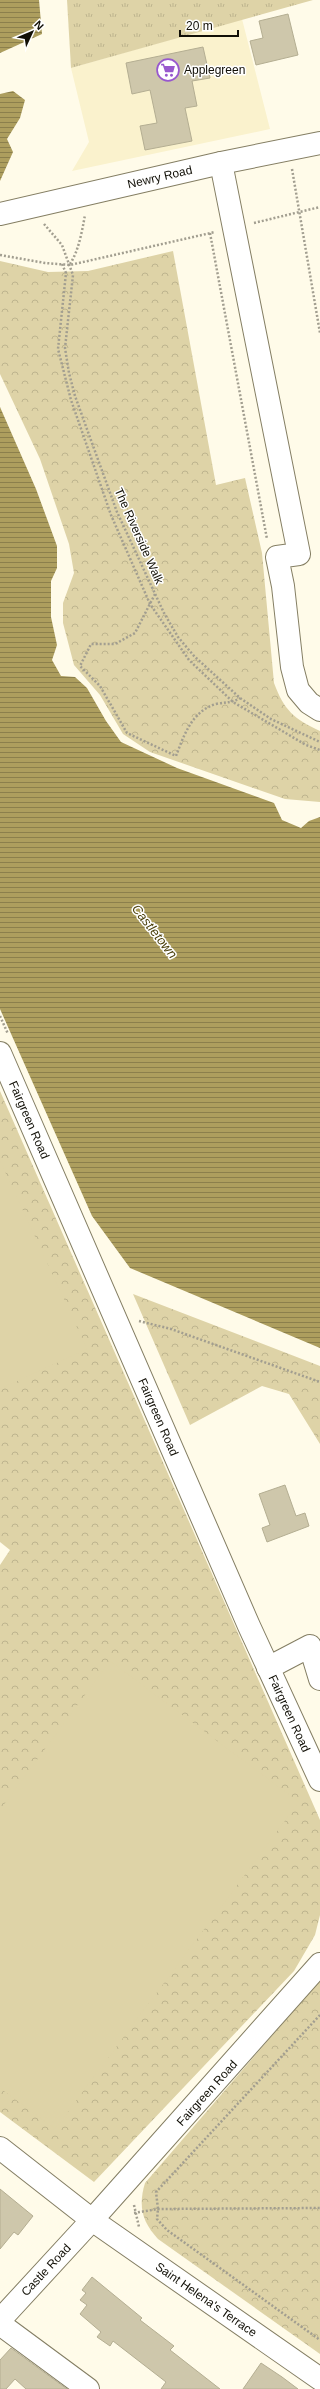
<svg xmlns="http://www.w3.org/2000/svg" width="320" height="2389" viewBox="0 0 320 2389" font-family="Arial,sans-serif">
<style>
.built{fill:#faf2cd}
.grass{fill:url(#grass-tufts)}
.park{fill:url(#park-crowns)}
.pitch{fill:#ded3a7}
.water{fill:url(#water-rules)}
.building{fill:#cec7ab;stroke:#b4ae92}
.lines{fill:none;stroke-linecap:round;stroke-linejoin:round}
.minor-casing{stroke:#847e63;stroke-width:24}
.major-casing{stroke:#847e63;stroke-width:24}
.path{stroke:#a29e90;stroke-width:2.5;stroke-dasharray:2 2;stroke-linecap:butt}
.minor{stroke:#fff;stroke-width:22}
.major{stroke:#fff;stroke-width:22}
.labels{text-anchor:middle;stroke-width:3;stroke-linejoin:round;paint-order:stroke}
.poi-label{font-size:12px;fill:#110f06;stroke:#fff;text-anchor:start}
.street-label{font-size:12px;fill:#110f06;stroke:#fff}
.water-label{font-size:13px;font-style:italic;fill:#493e09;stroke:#fff}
</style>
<defs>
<pattern id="grass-tufts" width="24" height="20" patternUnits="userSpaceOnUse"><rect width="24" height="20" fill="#ded3a7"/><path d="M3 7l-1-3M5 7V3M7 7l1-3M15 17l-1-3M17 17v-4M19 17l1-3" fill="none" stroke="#bdb48e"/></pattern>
<pattern id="park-crowns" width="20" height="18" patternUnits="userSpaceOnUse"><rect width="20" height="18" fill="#ded3a7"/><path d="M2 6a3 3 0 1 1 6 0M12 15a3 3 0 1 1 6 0" fill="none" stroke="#bdb48e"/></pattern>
<pattern id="water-rules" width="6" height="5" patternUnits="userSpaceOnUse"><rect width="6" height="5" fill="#ad9e5e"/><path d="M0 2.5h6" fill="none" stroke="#8b7f4c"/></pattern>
</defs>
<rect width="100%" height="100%" fill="#fffbe9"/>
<polygon class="built" points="242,19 270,129 72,171 89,142 71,68"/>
<polygon class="grass" points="67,0 313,0 71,68"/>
<g class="park">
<path d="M173,251l43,234 29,-7 17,75 12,130c10,27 20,36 46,48v71l-35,-3 -135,-47 -27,-18 -23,-39 -26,-30 -11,-42v-20l11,-30 -5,-29 -29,-85 -40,-85v-113l48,11 40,-1z"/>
<polygon points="0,1091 320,1820 320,1915 315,1935 294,1971 94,2182 0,2112 0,1565 10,1550 0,1542"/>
<polygon points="133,1294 320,1366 320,1444 289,1394 262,1386 190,1425"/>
<path d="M320,1980v374l-162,-115c-16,-17 -20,-33 -13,-56z"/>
</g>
<g class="pitch">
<polygon points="0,1161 87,1349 0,1389"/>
<polygon points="110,1661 299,1802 55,2129 0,2088 0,1810"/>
</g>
<g class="water">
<polygon points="0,0 39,0 42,34 0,53"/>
<polygon points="13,91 25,100 20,118 7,139 13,152 0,181 0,94"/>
<polygon points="0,407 36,489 57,546 57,568 51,581 51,617 57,645 52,660 61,676 75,677 87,688 106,721 121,742 177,768 274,803 282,820 301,828 309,821 320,817 320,1348 130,1268 92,1216 0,1009"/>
</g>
<g class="building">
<polygon points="288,14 298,55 256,65 250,41 263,38 259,21"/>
<polygon points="203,47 210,78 192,81 197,106 185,108 192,141 145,150 140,126 157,123 150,90 132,94 126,63"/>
<polygon points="285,1485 296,1516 305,1513 309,1526 267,1542 262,1528 270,1525 259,1494"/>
<polygon points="0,2189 33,2216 18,2235 14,2232 0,2249"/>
<polygon points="92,2277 142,2318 140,2320 174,2346 170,2350 220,2389 161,2389 166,2382 113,2341 110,2346 97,2337 101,2332 80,2314 87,2305 80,2300 86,2293 82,2290"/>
<polygon points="11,2348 67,2389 26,2389 15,2379 6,2389 0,2389 0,2360"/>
<polygon points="261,2363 282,2377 298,2389 243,2389"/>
</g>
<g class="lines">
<g class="minor-casing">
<g id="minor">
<polyline points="221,163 299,554 277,557 283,586 292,667 298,690 309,703 320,710"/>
<polyline points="268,1668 310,1646 320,1679"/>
<polyline points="0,2148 92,2220 0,2320"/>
<polyline points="0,2324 88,2389"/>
</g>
</g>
<g class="major-casing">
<g id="major">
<path id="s1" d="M0,214l221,-51 99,-20"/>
<path id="s2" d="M0,1053l249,573 71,154"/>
<path id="s3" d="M320,1964l-228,256 228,159"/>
</g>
</g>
<g class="path">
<polyline points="292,169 320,333"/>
<polyline points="254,223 320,207"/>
<polyline points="44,224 62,245 73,275 65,348 69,373 75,396 117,512 164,613 178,637 194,656 240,698 271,719 320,742"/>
<polyline points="210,233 267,539"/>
<polyline points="0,255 45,263 70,265 215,232"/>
<polyline points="62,264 66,273 58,349 71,400 111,515 150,604 189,660 233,702 306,745 320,750"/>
<path d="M70,264c9,-14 12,-33 15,-49"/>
<path d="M155,594l-20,39 -20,11h-24l-11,22 20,20 27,47 49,23c8,-21 16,-45 40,-52 9,-2 16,-1 24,-6"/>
<polyline points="0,1016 8,1034"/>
<polyline points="139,1321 171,1329 320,1382"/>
<polyline points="320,2015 156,2192 158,2209 157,2219 167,2230 320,2340"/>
<polyline points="134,2205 139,2227"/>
<polyline points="134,2213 158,2209 320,2208"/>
</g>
<use href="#minor" class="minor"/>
<use href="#major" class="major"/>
</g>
<defs>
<g id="supermarket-ring" transform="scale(1.15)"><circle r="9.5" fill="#fff" stroke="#9858ce" stroke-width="1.5"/><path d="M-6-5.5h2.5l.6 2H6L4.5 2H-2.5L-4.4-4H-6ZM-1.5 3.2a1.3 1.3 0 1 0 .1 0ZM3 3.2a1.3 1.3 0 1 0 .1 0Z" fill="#9858ce"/></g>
</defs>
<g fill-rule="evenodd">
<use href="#supermarket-ring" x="168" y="70"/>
</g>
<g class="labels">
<g class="poi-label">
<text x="184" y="74">Applegreen</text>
</g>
<g class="street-label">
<text dy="4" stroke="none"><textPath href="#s1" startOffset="164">Newry Road</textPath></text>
<text transform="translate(139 536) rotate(66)" y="4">The Riverside Walk</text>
<text dy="4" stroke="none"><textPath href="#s2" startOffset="73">Fairgreen Road</textPath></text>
<text dy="4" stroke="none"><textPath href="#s2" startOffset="397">Fairgreen Road</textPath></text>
<text dy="4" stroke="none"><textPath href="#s2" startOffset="721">Fairgreen Road</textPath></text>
<text transform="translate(207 2093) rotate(-48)" y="4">Fairgreen Road</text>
<text transform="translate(46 2270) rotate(-47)" y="4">Castle Road</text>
<text dy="4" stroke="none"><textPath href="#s3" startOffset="482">Saint Helena's Terrace</textPath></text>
</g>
<g class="water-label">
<text transform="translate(155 931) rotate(52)" y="5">Castletown</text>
</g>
</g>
<g transform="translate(32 32) rotate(46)" stroke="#ffffff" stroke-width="3" paint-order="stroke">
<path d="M0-3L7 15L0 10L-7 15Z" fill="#110f06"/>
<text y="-6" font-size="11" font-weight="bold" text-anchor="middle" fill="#110f06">N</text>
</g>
<path d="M180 30v6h58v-6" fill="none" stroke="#110f06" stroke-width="2"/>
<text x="186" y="30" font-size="12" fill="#110f06" stroke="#ffffff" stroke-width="3" paint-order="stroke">20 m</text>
</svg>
